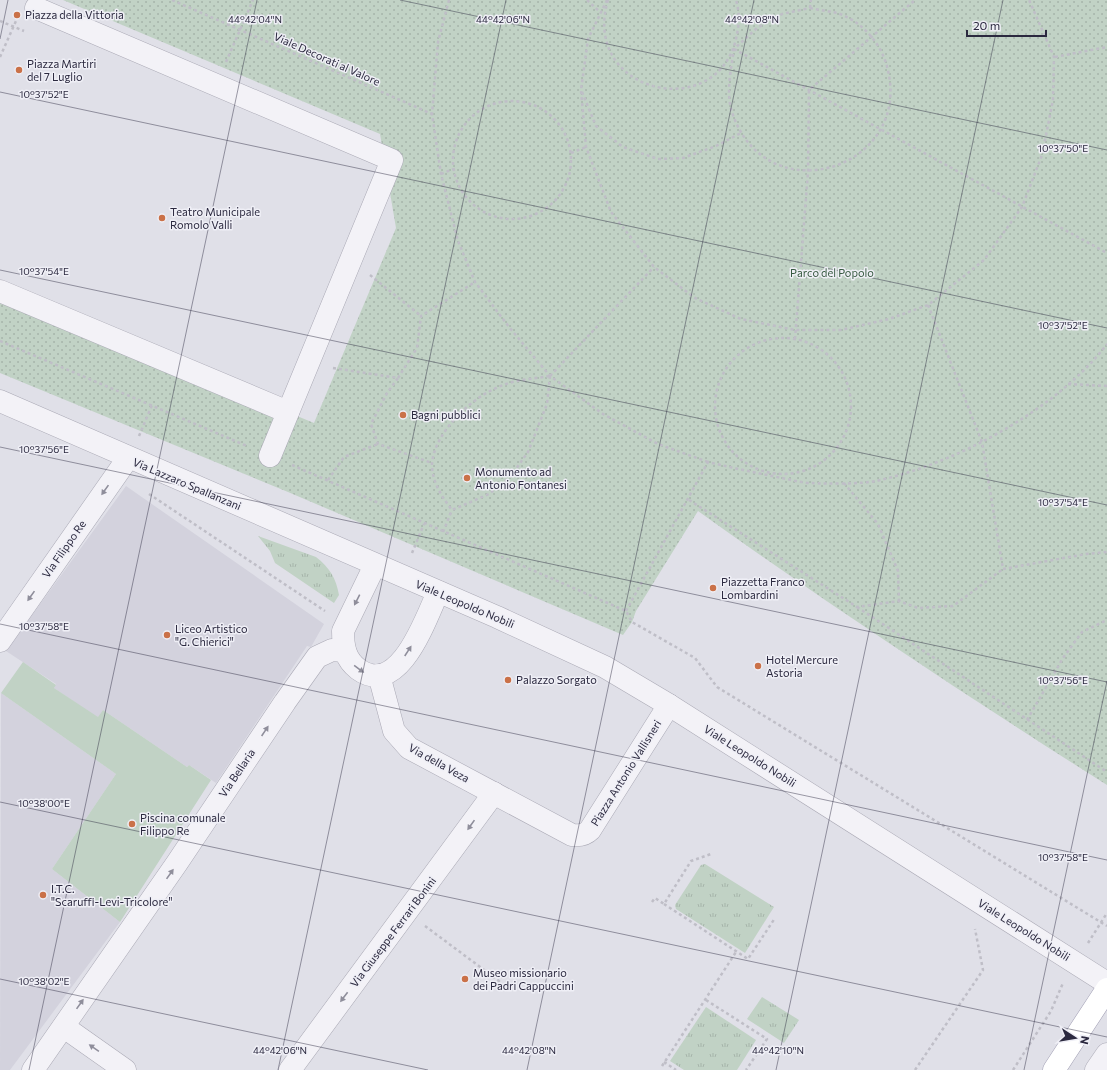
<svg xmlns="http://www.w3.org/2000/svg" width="1107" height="1070" viewBox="0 0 1107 1070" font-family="Commissioner,sans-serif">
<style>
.built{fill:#d3d2dd}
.grass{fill:url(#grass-tufts)}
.park{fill:url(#park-dots)}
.pitch{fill:#c1d2c5}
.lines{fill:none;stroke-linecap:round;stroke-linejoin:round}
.minor-casing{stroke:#aaa9b5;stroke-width:23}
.major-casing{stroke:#a19fb4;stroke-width:23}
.path{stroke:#bfbec7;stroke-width:2.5;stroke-dasharray:3 3;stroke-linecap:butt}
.minor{stroke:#f3f2f7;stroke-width:22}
.major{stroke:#fff;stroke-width:22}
.oneway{fill:#8f8e9b}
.ticks{fill:none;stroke:#2b293f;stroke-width:1;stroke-opacity:0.45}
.poi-dot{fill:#ca7148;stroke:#efeff6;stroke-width:1.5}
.labels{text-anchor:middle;stroke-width:3;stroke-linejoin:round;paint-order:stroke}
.poi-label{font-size:11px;fill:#2b293f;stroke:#efeff6;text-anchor:start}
.street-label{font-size:11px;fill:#2b293f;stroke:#efeff6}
.park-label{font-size:11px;fill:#375a41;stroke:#efeff6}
.ticks-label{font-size:10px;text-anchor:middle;fill:#2b293f;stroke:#efeff6;stroke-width:3;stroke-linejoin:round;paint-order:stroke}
</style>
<defs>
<pattern id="grass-tufts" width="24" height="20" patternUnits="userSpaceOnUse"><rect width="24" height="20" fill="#c1d2c5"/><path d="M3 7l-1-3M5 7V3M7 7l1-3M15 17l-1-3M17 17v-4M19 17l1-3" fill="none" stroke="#a6b4aa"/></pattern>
<pattern id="park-dots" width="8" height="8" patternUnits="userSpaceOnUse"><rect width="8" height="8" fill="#c1d2c5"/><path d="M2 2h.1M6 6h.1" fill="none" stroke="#a6b4aa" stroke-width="1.8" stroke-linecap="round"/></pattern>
</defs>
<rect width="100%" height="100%" fill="#e0e0e8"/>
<g class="built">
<polygon points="126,486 324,624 311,647 307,646 216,783 189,765 187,767 103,710 98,718 54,688 56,684 6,651"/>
<polygon points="1,693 116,774 52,869 120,922 10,1070 0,1070"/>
</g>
<g class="grass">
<path d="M258,536l58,21c14,11 20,21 23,38l-5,8 -59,-40 -5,-12z"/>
<polygon points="705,864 774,907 745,953 676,909 675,905 701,865"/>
<polygon points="762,997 799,1020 784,1043 747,1019"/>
<polygon points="706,1007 756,1040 737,1070 684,1070 670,1061"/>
</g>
<path class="park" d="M63,0h1044v785c-139,-88 -275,-178 -409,-274l-62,100 -4,11 -9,13 -335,-143 -288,-119v-80l314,130 82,-195 -16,-94z"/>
<polygon class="pitch" points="23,662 56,685 54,688 98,717 103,710 187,767 189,765 211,780 120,922 52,869 116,774 1,693"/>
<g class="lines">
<g class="minor-casing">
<g id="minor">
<polyline points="36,8 392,160 270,456"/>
<polyline points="0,291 288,412"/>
<polyline points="0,401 497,617 605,667 669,705 1107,983"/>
<path d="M375,565l-32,66c0,15 2,28 15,38 41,30 68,-51 80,-77"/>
<polyline points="0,641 128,458"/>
<path d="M379,675l15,56 15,17 163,87c8,1 13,0 18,-5l79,-125"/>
<polyline points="64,1027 125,1070"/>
<polyline points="33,1070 177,863 285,702 317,657 332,650 345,651"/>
<polyline points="290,1070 494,793"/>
<polyline points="1096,1070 1107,1054"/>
</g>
</g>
<g class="major-casing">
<polyline id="major" points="1054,1070 1107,989"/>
</g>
<g class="path">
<polyline points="172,0 432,114"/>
<polyline points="449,0 438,42 432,114 441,174 458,241 475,282 509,327 550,376 603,414 658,444 708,462"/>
<polyline points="587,0 601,13"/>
<polyline points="607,0 588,39 581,90 586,147 611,212 654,267 695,298 741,319 795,330 841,330 889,319 928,305 984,260 1022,207 1042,155 1053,100 1054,57 1029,0"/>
<path d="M608,0c-28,93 108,124 128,39 3,-13 4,-26 0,-39"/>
<path d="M810,8c9,2 18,3 27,5 23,7 42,28 49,50 32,104 -117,153 -153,52 -8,-21 -2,-45 1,-66l23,-21 25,-14z"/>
<polyline points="810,8 811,0"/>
<polyline points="0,21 24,31"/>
<polyline points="734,49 1107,253"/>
<polyline points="0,57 16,21"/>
<polyline points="1055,57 1107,47"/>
<polyline points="226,62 253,0"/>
<polyline points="582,92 596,126 623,147 658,159 683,158 716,146 741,133"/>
<circle cx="512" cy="160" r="59"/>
<polyline points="571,153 586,147"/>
<polyline points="441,174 453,169"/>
<polyline points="370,275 421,316"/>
<polyline points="928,305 982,442 1003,569 1086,554 1107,552"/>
<circle cx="783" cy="406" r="68"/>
<polyline points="795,339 808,172 809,90 915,0"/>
<polyline points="0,341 247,446"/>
<polyline points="333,368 398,378 387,393 371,424 378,444 432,463"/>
<path d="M550,376l-3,28 -19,48 -17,24 -22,18 -37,16c-10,-13 -20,-28 -20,-46 2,-30 36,-63 62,-75 17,-9 37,-10 56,-13z"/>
<polyline points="550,376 654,267"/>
<polyline points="398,378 417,348 421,316 475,282"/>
<polyline points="1068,384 1107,386"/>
<polyline points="139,436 152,405"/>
<polyline points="292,465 626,611 632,622 695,658 717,687 1107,926"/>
<polyline points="328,480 344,457 378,444"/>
<polyline points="844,483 878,524 898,571 899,601"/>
<polyline points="149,494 325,611"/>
<polyline points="689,500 857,607 899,601 918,608 953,606 1003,569"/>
<polyline points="443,532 452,510"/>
<polyline points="412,553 424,524"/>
<polyline points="857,607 1107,772"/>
<path d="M626,611l82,-149c25,6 49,11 74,16 10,2 20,5 30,5 14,1 50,1 64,-2 79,-17 182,-72 231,-137"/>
<polyline points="1027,720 1063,658 1082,632 1107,620"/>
<polyline points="652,902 655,898 664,904 691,861 711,854"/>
<polyline points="664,904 748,959 775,918"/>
<polyline points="425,926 499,981 501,977"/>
<polyline points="1088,943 1107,913"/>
<polyline points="706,1000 767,1039 746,1070"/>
<polyline points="664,1062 676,1070"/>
<polyline points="662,1066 736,952"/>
<polyline points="915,1070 983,970 975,929"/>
<polyline points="1013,1070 1051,1011 1063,983"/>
</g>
<use href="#minor" class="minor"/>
<use href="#major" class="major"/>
</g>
<defs><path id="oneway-solid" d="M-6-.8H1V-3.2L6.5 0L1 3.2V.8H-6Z"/></defs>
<g class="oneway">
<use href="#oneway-solid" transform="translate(105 490) rotate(125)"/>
<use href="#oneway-solid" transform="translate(31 596) rotate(125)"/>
<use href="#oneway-solid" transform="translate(357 600) rotate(117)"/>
<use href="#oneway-solid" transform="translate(408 651) rotate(-57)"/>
<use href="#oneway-solid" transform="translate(359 669) rotate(36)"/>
<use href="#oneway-solid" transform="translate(265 731) rotate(-56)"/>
<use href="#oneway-solid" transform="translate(471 825) rotate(125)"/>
<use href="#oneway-solid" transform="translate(170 874) rotate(-55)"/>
<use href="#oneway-solid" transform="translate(344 997) rotate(127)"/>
<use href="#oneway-solid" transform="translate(80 1004) rotate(-55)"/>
<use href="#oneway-solid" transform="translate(94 1048) rotate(-145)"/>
</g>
<path class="ticks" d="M400,0l707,150M0,39l8,-39M0,92l1107,236M0,270l1107,235M0,447l1107,235M0,624l1107,236M0,802l1107,235M0,979l428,91M29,1070l228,-1070M278,1070l228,-1070M527,1070l227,-1070M776,1070l227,-1070M1024,1070l83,-389"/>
<g class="poi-dot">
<circle cx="17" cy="15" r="4"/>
<circle cx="19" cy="70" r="4"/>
<circle cx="162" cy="218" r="4"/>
<circle cx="403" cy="415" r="4"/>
<circle cx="467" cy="478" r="4"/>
<circle cx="713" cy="588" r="4"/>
<circle cx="167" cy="635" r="4"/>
<circle cx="758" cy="666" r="4"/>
<circle cx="508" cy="680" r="4"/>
<circle cx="132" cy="824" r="4"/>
<circle cx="43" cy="895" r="4"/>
<circle cx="465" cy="979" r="4"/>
</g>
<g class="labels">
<g class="poi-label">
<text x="25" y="19">Piazza della Vittoria</text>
<text x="27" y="68">Piazza Martiri<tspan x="27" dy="13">del 7 Luglio</tspan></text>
<text x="170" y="216">Teatro Municipale<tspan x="170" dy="13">Romolo Valli</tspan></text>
<text x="411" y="419">Bagni pubblici</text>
<text x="475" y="476">Monumento ad<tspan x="475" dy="13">Antonio Fontanesi</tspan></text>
<text x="721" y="586">Piazzetta Franco<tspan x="721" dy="13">Lombardini</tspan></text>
<text x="175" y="633">Liceo Artistico<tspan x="175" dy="13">"G. Chierici"</tspan></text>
<text x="766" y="664">Hotel Mercure<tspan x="766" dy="13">Astoria</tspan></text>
<text x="516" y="684">Palazzo Sorgato</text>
<text x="140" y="822">Piscina comunale<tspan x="140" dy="13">Filippo Re</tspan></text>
<text x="51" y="893">I.T.C.<tspan x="51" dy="13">"Scaruffi-Levi-Tricolore"</tspan></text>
<text x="473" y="977">Museo missionario<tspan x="473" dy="13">dei Padri Cappuccini</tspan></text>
</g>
<g class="street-label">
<text transform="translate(327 59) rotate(24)" y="4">Viale Decorati al Valore</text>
<text transform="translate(187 484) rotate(23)" y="4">Via Lazzaro Spallanzani</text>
<text transform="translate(64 549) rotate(-55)" y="4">Via Filippo Re</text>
<text transform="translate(465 604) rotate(23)" y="4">Viale Leopoldo Nobili</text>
<text transform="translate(750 756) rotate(32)" y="4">Viale Leopoldo Nobili</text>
<text transform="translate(439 763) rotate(29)" y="4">Via della Veza</text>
<text transform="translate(237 773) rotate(-56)" y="4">Via Bellaria</text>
<text transform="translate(626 773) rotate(-58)" y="4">Piazza Antonio Vallisneri</text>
<text transform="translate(1024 930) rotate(32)" y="4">Viale Leopoldo Nobili</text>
<text transform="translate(393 932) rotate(-53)" y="4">Via Giuseppe Ferrari Bonini</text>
</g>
<g class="park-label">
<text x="832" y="277">Parco del Popolo</text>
</g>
</g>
<g class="ticks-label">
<text x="255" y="23">44°42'04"N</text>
<text x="503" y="23">44°42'06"N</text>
<text x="752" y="23">44°42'08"N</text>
<text x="44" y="98">10°37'52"E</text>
<text x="1063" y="152">10°37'50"E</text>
<text x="44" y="275">10°37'54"E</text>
<text x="1063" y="329">10°37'52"E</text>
<text x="44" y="453">10°37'56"E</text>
<text x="1063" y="506">10°37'54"E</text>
<text x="44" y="630">10°37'58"E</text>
<text x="1063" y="684">10°37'56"E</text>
<text x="44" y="807">10°38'00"E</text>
<text x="1063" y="861">10°37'58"E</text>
<text x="44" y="985">10°38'02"E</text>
<text x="280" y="1054">44°42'06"N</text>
<text x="529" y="1054">44°42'08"N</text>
<text x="778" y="1054">44°42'10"N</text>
</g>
<g transform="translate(1075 1038) rotate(102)" stroke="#efeff6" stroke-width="3" paint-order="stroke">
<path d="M0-3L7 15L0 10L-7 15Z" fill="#2b293f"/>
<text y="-6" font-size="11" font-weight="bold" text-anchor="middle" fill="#2b293f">N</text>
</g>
<path d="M967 30v6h79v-6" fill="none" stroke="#2b293f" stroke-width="2"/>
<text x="973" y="30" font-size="12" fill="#2b293f" stroke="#efeff6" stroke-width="3" paint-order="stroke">20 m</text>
</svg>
